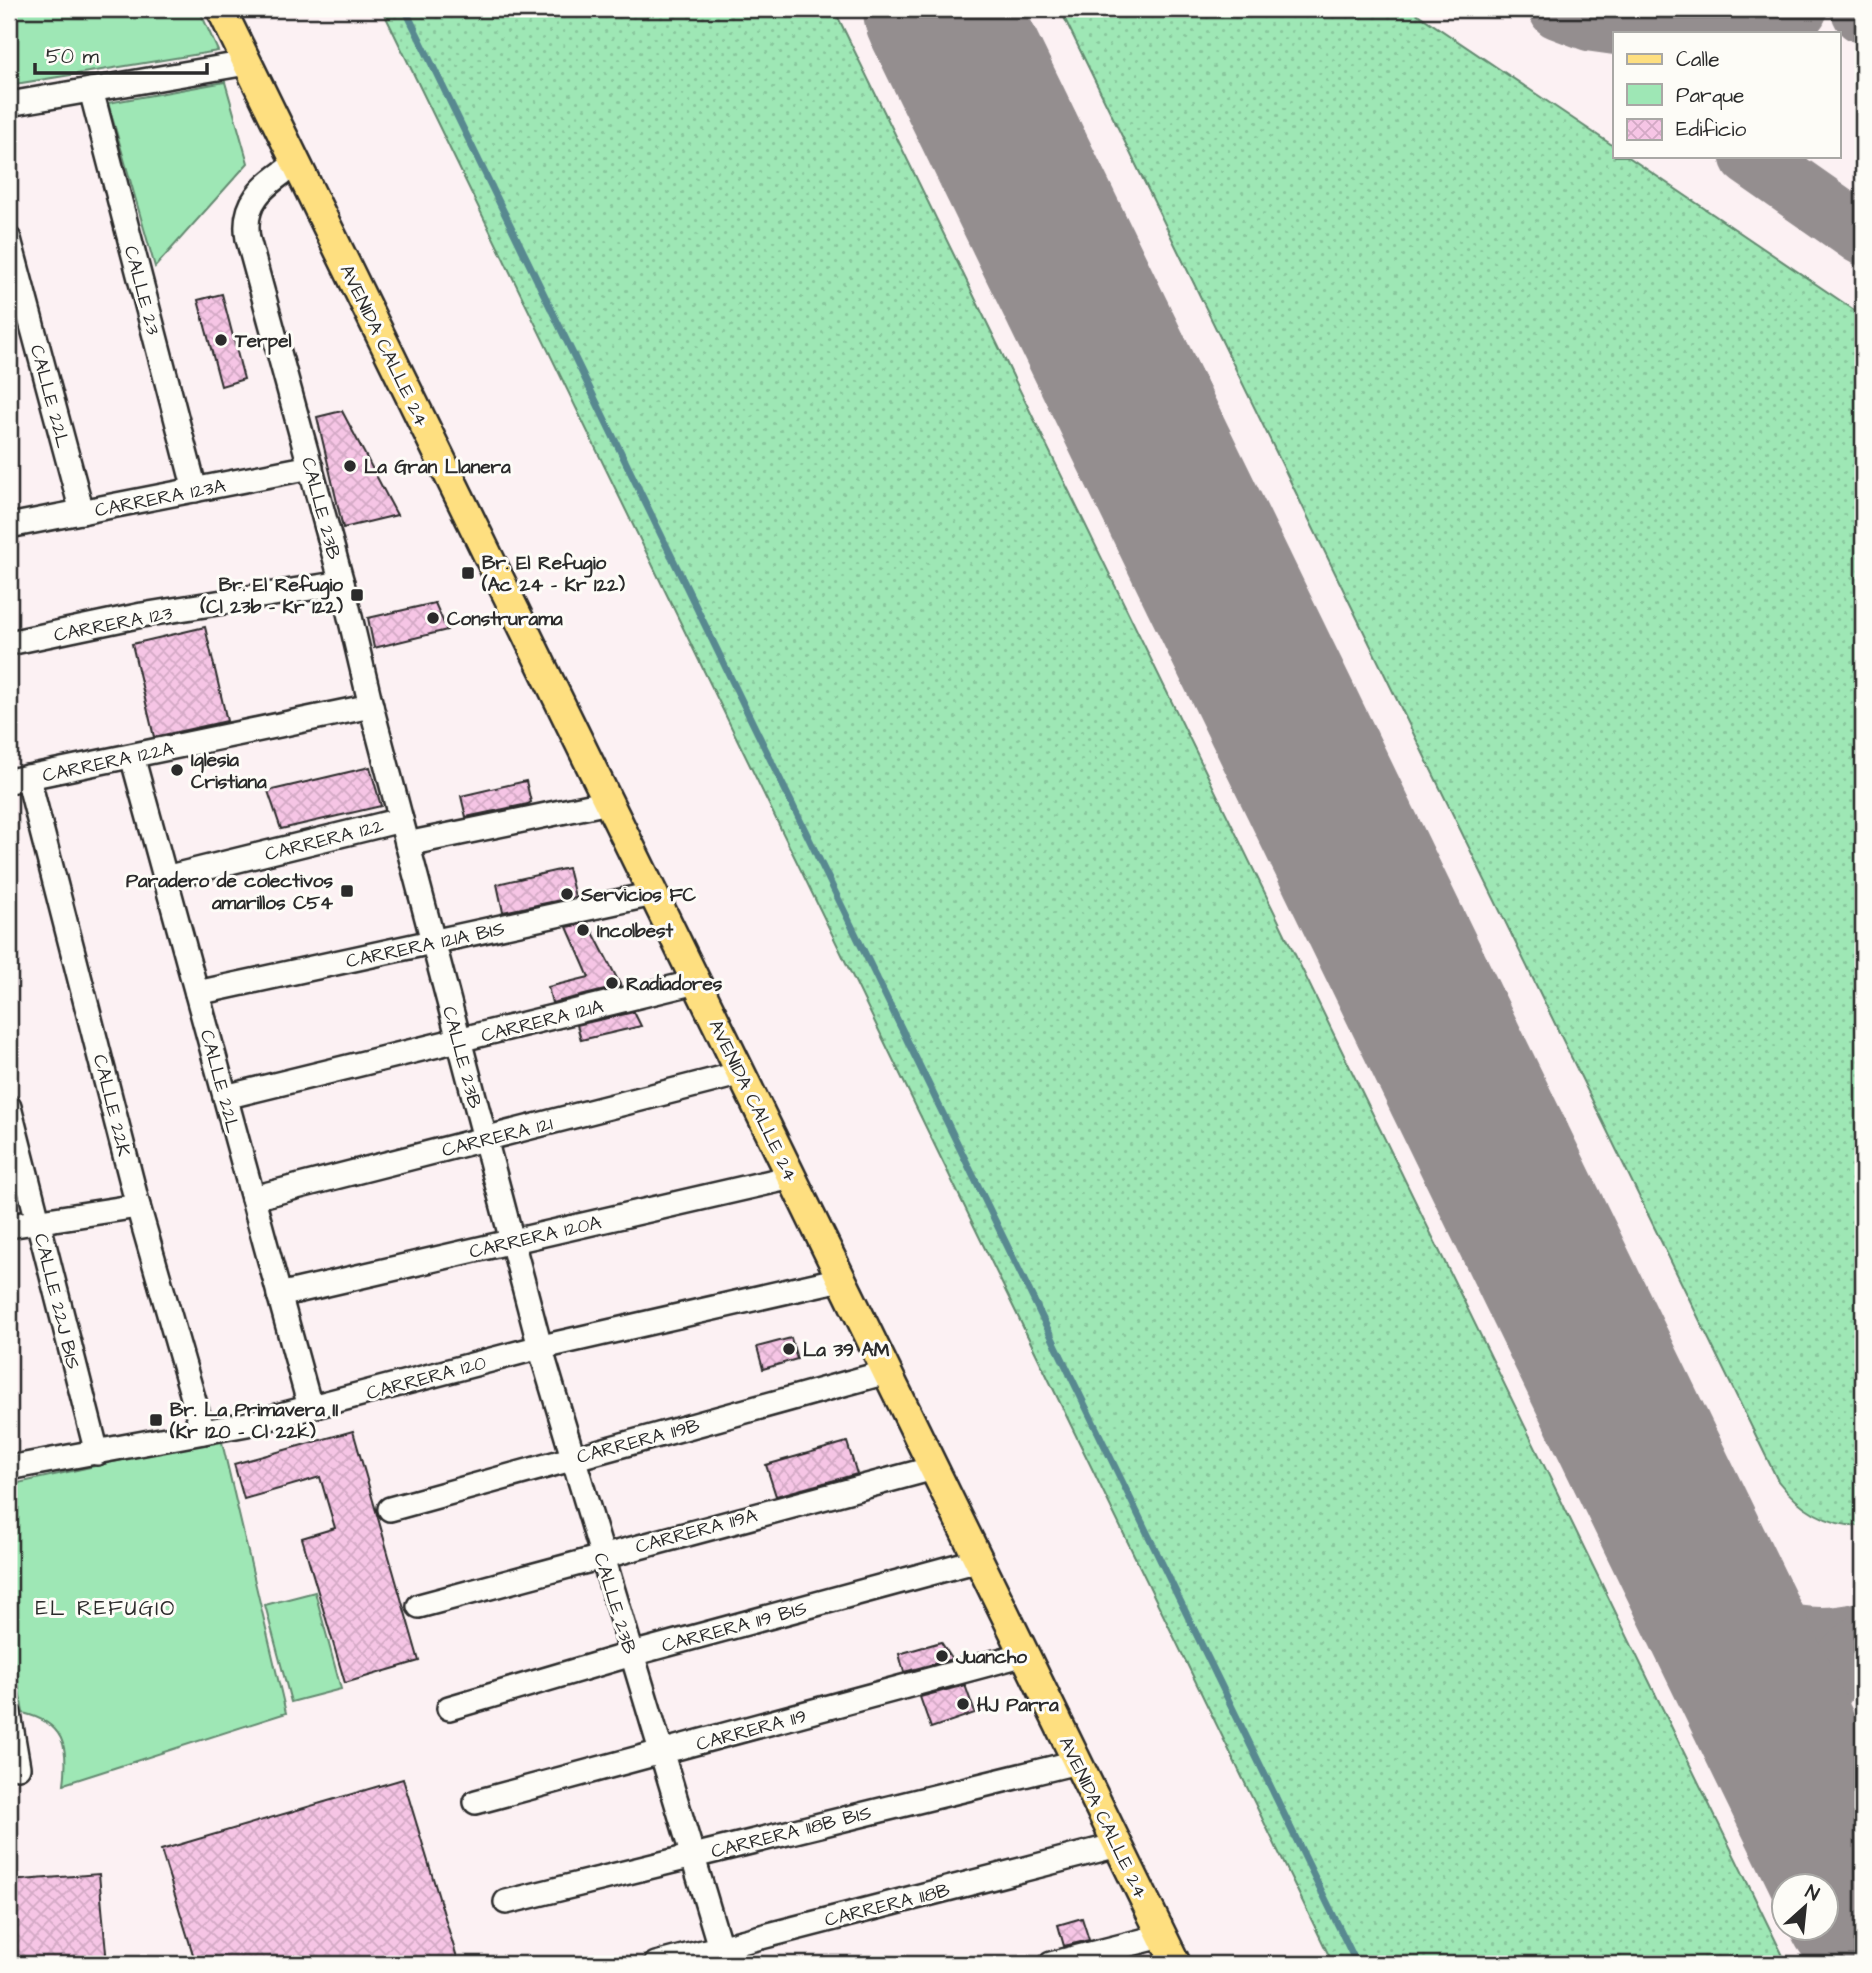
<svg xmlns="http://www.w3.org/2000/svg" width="1872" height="1973" viewBox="0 0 1872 1973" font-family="'Architects Daughter',sans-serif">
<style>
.grass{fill:url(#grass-dots);stroke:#648970;stroke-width:2}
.park{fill:#9ee7b5;stroke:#648970;stroke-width:2}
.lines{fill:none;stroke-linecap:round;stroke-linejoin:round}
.stream{stroke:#598990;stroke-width:7}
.taxiway{stroke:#948e8f;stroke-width:61}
.runway{stroke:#948e8f;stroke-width:154}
.building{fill:url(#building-cross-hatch);stroke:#2b2b2b;stroke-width:2}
.minor-casing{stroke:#2b2b2b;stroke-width:28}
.major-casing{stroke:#2b2b2b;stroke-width:33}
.minor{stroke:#fdfcf7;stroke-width:23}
.major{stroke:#fedf80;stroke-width:28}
.poi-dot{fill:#2b2b2b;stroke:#fdfcf7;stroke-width:2.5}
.labels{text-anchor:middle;stroke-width:6;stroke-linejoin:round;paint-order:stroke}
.street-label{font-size:19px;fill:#2b2b2b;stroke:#fdfcf7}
.poi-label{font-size:19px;font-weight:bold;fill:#2b2b2b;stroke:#fdfcf7;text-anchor:start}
.neighbourhood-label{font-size:21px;letter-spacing:2px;fill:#2b2b2b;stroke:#fdfcf7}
</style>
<defs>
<pattern id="grass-dots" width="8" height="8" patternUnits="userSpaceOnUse" patternTransform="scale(1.75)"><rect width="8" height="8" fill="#9ee7b5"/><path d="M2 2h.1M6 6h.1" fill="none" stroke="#88c69c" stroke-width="1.8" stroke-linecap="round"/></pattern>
<pattern id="building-cross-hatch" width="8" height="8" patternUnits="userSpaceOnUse" patternTransform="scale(1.75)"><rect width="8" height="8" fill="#f6c5e5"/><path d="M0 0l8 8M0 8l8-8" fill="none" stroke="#d3a9c5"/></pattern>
</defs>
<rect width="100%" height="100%" fill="#fcf1f3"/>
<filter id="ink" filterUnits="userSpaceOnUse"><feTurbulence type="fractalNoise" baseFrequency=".0143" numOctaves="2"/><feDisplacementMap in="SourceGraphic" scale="14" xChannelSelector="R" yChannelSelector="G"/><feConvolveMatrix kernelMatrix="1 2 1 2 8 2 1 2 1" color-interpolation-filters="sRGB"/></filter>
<g filter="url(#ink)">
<g class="grass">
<polygon points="382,9 834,9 1787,1964 1333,1964"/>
<path d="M1060,9h350l205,138v9h12l236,160v1210c-35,1 -64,-18 -85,-45z"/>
</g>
<g class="park">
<polygon points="9,9 199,9 218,51 9,85"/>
<polygon points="225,82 248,163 155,267 108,103"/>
<path d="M221,1438l65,275 -222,71c5,-38 0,-61 -41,-71l-14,-82v-146z"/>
<polygon points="315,1592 341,1689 291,1702 265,1605"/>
</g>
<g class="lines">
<polyline class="stream" points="405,9 1357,1964"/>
<g class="taxiway">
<polyline points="1559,9 1591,21 1641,28 1693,29 1743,23 1797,9"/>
<polyline points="1861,9 1863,13"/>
<polyline points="1750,156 1863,235"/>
<path d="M1702,1576c8,11 17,25 27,33 35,29 93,34 134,23"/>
<path d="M1815,1809c-4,-19 -12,-41 -12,-59 0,-7 3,-15 5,-22 10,-41 24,-58 55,-84"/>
</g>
<polyline class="runway" points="940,9 1863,1908"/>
</g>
<g class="building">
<polygon points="222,294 244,379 221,386 198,300"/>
<polygon points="342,411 397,515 343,528 317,417"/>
<polygon points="435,603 447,630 374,648 368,618"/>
<polygon points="205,627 227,721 154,737 132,644"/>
<polygon points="370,767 381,806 281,829 268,791"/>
<polygon points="526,781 531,802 528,804 466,817 461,796"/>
<polygon points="568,868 575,897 503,912 497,884"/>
<polygon points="588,923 621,986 552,1003 548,987 589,977 567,927"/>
<polygon points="634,1012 641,1026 581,1040 577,1025"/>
<polygon points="791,1338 797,1359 763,1369 757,1347"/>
<polygon points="353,1431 419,1661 345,1683 302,1538 335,1528 320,1477 244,1499 234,1464"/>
<polygon points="847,1442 857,1474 776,1496 766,1465"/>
<polygon points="941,1642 952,1659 904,1672 899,1654"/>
<polygon points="965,1685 975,1713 931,1728 920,1697"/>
<polygon points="403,1779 459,1964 196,1964 161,1850"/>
<polygon points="99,1874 107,1964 9,1964 9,1881"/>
<polygon points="1082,1918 1089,1940 1064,1946 1058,1925"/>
</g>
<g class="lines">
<g class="minor-casing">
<g id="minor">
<polyline points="91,90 195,490"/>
<polyline points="9,104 247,63"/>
<path d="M296,163c-29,21 -55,36 -48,76l94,344 29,123 169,641 185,617"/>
<polyline points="9,239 82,512"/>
<polyline points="9,526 311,467"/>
<polyline points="9,643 142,615 342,583"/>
<polyline points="132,756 310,1407"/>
<polyline points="28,777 138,1206 203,1432"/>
<polyline points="9,781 371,706"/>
<polyline points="407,844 609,802"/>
<polyline points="165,878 401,820"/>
<polyline points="197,993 653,894"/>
<polyline points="225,1097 696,982"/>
<polyline points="9,1107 97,1453"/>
<polyline points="253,1198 742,1073"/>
<polyline points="9,1226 138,1206"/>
<polyline points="279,1295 792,1177"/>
<polyline points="9,1468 247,1424 529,1350 841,1279"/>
<polyline points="390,1509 887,1372"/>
<polyline points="419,1606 934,1468"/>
<polyline points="449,1708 632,1654 979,1560"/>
<polyline points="9,1714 18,1767"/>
<polyline points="476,1802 1025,1654"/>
<polyline points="506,1902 1077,1762"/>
<polyline points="656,1964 1118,1845"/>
<polyline points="1051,1964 1162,1936"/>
</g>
</g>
<g class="major-casing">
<polyline id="major" points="221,9 1176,1964"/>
</g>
<use href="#minor" class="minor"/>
<use href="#major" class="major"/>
</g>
</g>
<g class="poi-dot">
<circle cx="221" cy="340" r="7"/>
<circle cx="350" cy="466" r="7"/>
<rect x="461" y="566" width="14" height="14" rx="3.5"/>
<rect x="350" y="588" width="14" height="14" rx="3.5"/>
<circle cx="433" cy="618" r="7"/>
<circle cx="177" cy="770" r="7"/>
<rect x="340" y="884" width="14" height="14" rx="3.5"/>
<circle cx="567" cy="894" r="7"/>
<circle cx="583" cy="930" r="7"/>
<circle cx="612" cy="983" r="7"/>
<circle cx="789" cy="1349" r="7"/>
<rect x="149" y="1413" width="14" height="14" rx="3.5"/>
<circle cx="942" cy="1656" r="7"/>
<circle cx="963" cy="1704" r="7"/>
</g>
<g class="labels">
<g class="street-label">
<text transform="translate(143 290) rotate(75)" y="7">CALLE 23</text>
<text transform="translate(385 345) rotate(64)" y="7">AVENIDA CALLE 24</text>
<text transform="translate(51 396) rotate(75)" y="7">CALLE 22L</text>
<text transform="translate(160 497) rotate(-11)" y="7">CARRERA 123A</text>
<text transform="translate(322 508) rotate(75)" y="7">CALLE 23B</text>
<text transform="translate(113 623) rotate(-11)" y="7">CARRERA 123</text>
<text transform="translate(108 761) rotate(-12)" y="7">CARRERA 122A</text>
<text transform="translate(324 839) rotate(-14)" y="7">CARRERA 122</text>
<text transform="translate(425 944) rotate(-12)" y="7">CARRERA 121A BIS</text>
<text transform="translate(542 1020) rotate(-14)" y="7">CARRERA 121A</text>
<text transform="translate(463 1057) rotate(75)" y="7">CALLE 23B</text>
<text transform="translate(221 1081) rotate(75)" y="7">CALLE 22L</text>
<text transform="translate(754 1100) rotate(64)" y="7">AVENIDA CALLE 24</text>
<text transform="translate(113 1105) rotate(76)" y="7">CALLE 22K</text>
<text transform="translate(497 1136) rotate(-14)" y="7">CARRERA 121</text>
<text transform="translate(535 1236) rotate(-13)" y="7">CARRERA 120A</text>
<text transform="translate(58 1301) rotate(76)" y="7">CALLE 22J BIS</text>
<text transform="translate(426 1377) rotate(-15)" y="7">CARRERA 120</text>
<text transform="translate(638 1440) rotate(-15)" y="7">CARRERA 119B</text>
<text transform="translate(696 1530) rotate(-15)" y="7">CARRERA 119A</text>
<text transform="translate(616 1603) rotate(73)" y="7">CALLE 23B</text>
<text transform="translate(734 1626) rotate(-15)" y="7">CARRERA 119 BIS</text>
<text transform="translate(751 1729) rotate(-15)" y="7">CARRERA 119</text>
<text transform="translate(1104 1817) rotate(64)" y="7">AVENIDA CALLE 24</text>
<text transform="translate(791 1831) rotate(-14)" y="7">CARRERA 118B BIS</text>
<text transform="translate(887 1904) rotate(-14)" y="7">CARRERA 118B</text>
</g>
<g class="poi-label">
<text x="235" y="347">Terpel</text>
<text x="364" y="473">La Gran Llanera</text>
<text x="482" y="569">Br. El Refugio<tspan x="482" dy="22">(Ac 24 - Kr 122)</tspan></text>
<text x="343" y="591" text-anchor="end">Br. El Refugio<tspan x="343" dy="22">(Cl 23b - Kr 122)</tspan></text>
<text x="447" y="625">Construrama</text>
<text x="191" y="766">Iglesia<tspan x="191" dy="22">Cristiana</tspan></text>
<text x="333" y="887" text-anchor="end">Paradero de colectivos<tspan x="333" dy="22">amarillos C54</tspan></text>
<text x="581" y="901">Servicios FC</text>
<text x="597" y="937">Incolbest</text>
<text x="626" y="990">Radiadores</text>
<text x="803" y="1356">La 39 AM</text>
<text x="170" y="1416">Br. La Primavera II<tspan x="170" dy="22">(Kr 120 - Cl 22k)</tspan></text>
<text x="956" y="1663">Juancho</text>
<text x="977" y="1711">HJ Parra</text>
</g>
<g class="neighbourhood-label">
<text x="106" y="1615">EL REFUGIO</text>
</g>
</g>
<rect width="1872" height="1973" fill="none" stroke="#fdfcf7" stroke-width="35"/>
<rect x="18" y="18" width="1837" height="1938" fill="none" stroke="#2b2b2b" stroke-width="2.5" filter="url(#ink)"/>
<rect x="1613" y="32" width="228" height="126" fill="#fdfcf7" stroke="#a9a8a5" stroke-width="2"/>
<rect x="1627" y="54" width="35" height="10" fill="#fedf80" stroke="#a9a8a5" stroke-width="2"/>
<text x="1676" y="66" font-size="21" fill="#2b2b2b">Calle</text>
<rect x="1627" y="84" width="35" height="21" fill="#9ee7b5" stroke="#a9a8a5" stroke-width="2"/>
<text x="1676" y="102" font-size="21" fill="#2b2b2b">Parque</text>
<rect x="1627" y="119" width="35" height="21" fill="url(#building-cross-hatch)" stroke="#a9a8a5" stroke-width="2"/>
<text x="1676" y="136" font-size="21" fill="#2b2b2b">Edificio</text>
<g transform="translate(1805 1907) rotate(27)"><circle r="33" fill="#fdfcf7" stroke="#a9a8a5" stroke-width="2"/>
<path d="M0-5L12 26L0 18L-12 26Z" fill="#2b2b2b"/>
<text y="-10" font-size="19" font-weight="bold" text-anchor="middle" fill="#2b2b2b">N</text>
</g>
<path d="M35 63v10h172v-10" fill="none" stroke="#2b2b2b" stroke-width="3.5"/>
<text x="46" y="63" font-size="21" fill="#2b2b2b" stroke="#fdfcf7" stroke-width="5" paint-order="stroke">50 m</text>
</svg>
